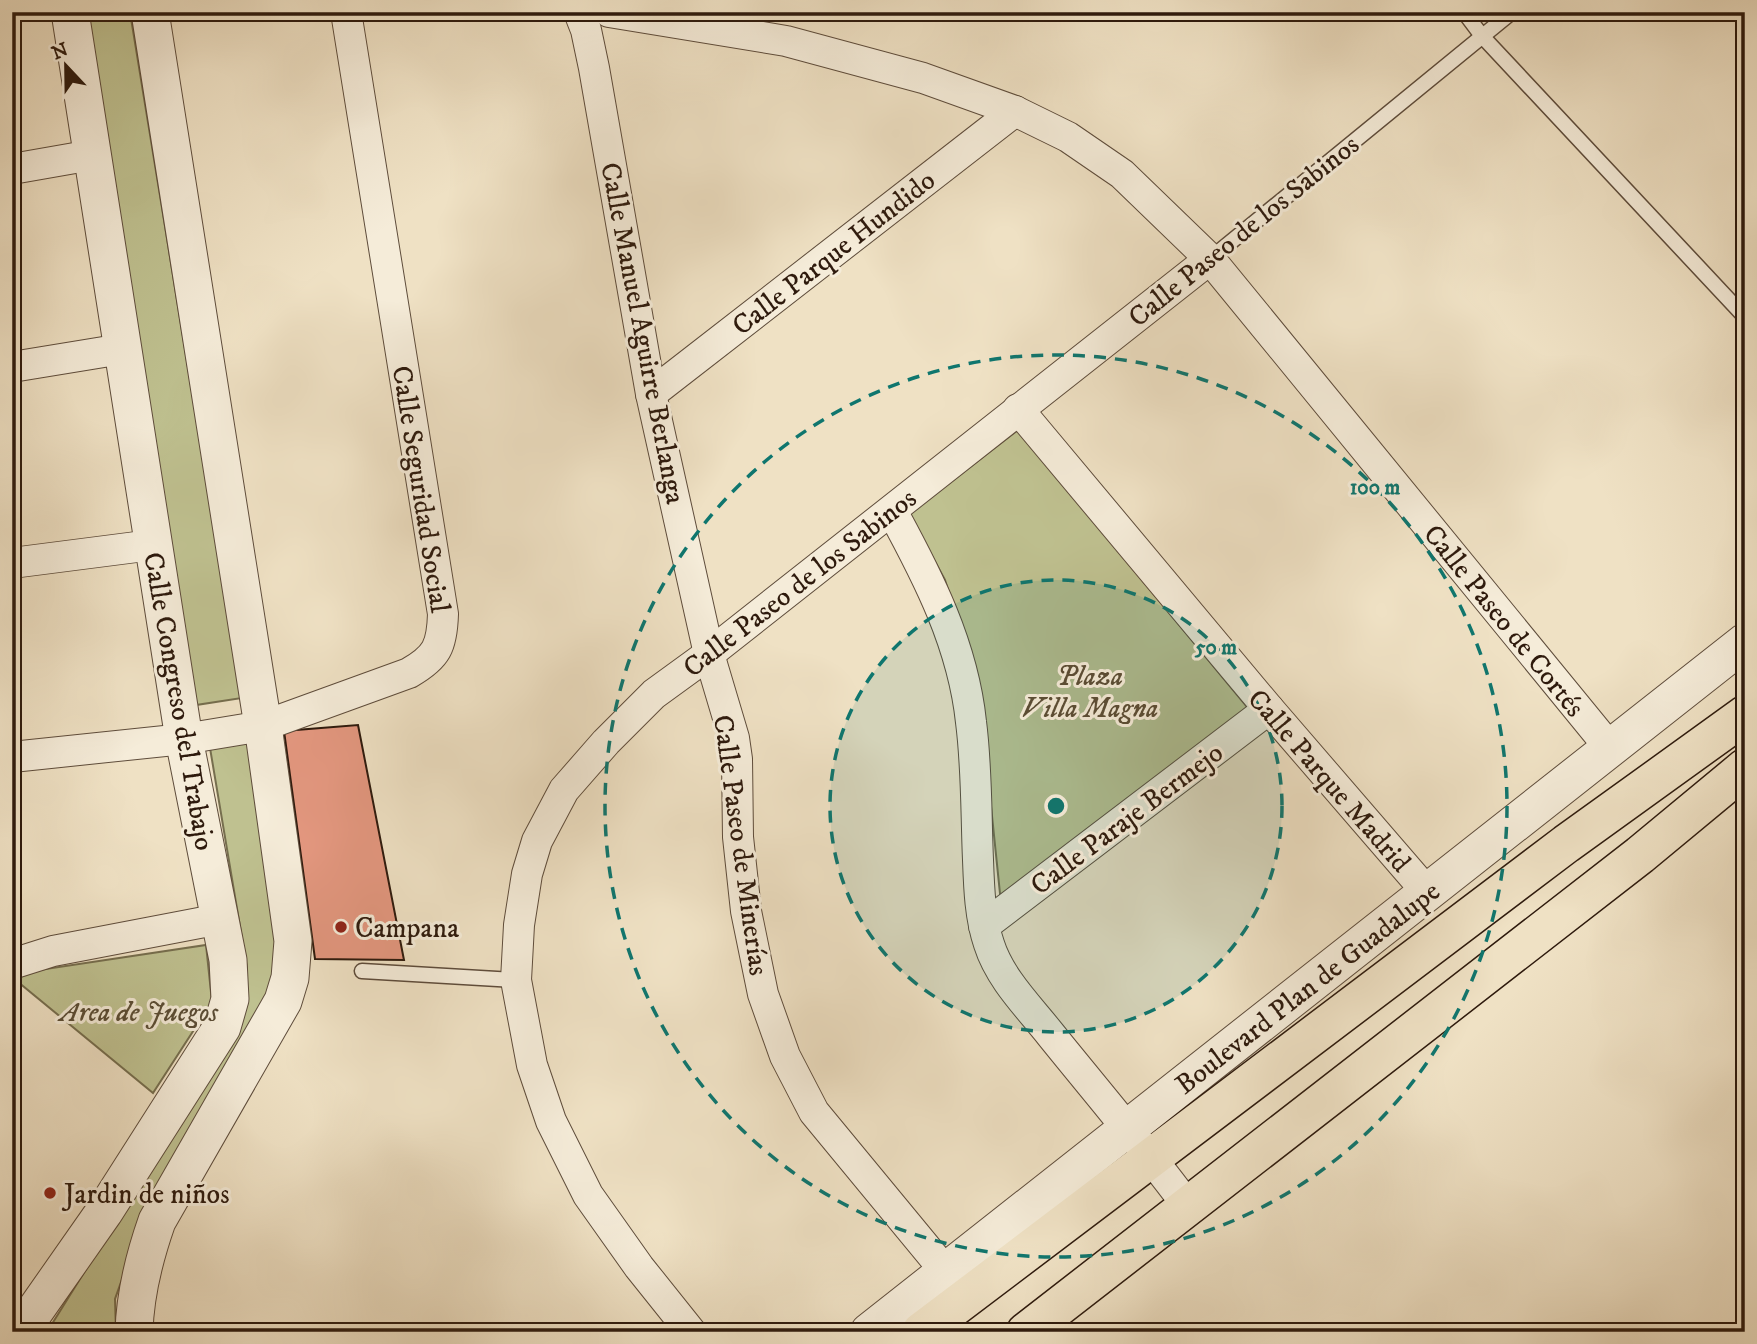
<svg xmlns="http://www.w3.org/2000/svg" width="1757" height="1344" viewBox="0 0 1757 1344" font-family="'IM FELL DW Pica',serif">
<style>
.green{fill:#bfc190;stroke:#766e4e;stroke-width:2}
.building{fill:#e3977f;stroke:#2e1a0d;stroke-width:2}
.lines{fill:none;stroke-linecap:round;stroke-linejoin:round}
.service-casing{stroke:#5e4c3b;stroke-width:17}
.minor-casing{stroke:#5e4c3b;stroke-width:32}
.tertiary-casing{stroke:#5e4c3b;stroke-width:39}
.primary-casing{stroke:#2e1a0d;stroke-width:41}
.service{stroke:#f5ecd9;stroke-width:14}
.minor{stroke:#f5ecd9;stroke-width:30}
.tertiary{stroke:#f5ecd9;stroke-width:37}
.primary{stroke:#efe1c4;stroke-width:38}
.ring{fill:none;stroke:#0f766e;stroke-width:3.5;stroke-dasharray:12 9}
.poi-dot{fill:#8f2418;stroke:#f5ecd9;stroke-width:2.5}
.labels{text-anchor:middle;stroke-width:6;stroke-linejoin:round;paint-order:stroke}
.street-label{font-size:28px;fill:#2e1a0d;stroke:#f5ecd9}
.park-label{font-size:28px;font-style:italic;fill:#5a4c34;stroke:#f5ecd9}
.poi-label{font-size:28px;fill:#2e1a0d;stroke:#f5ecd9;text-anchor:start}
.centre{fill:#0f766e;stroke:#f5ecd9;stroke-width:3.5}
.ring-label{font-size:21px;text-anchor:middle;font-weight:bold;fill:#0f766e;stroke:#f5ecd9;stroke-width:6;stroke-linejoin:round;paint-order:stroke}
</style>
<rect width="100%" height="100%" fill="#efe1c4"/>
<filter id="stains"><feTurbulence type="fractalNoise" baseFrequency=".00286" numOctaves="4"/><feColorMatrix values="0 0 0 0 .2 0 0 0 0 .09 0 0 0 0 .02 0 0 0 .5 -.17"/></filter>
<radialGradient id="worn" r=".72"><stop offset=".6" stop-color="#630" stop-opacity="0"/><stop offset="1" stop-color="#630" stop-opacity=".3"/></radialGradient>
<g class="green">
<polygon points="86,12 130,12 242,698 196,705"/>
<polygon points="1018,430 1248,708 1001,903 979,690 945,580 909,514"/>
<polygon points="257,733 281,917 277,977 144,1218 115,1299 116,1332 47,1332 177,1123 247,968 209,742"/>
<polygon points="206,945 212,1002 153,1093 12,977 12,974"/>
</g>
<polygon class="building" points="358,725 404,960 315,959 284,731"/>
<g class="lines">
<g class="service-casing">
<g id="service">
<polyline points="1464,12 1482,36 1745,317"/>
<polyline points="1210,259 1512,12"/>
<polyline points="362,971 516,980"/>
</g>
</g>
<g class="minor-casing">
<g id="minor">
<polyline points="579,12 586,30 594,68 651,394 709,654 734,738 737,759 738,837 746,911 763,994 785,1056 814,1112 946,1272"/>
<polyline points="609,12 786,41 923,78 1015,111 1068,137 1122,174 1210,259 1610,748"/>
<polyline points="12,169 92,155"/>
<polyline points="12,367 122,349"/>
<polyline points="651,394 1015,111"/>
<polyline points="1018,409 1269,709 1427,892"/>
<path d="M892,511c36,66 71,134 79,211 6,46 5,93 7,138 1,28 2,58 11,84 11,35 40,63 62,91 46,57 93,112 136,170"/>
<polyline points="12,563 152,545"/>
<path d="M12,757l172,-18 79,-13 146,-53c28,-16 33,-27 34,-59l-97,-602"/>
<polyline points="984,926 1269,709"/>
<polyline points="12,964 53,951 220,919"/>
<polyline points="691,1332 639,1267 588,1195 551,1121 532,1065 516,980 519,925 527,874 537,841 564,790 606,742 654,694 709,654 1210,259"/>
</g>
</g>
<g class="tertiary-casing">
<g id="tertiary">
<polyline points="20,1332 104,1212 222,1027 230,999 228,960 184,739 70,12"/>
<path d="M134,1332c1,-39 10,-74 23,-111l126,-220 7,-23 3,-37 -30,-215 -113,-714"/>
<polyline points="869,1332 1745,642"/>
</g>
</g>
<g class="primary-casing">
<g id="primary">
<polyline points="921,1332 1566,844 1745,715"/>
<polyline points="1026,1332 1640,855 1745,768"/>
</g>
</g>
<use href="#service" class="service"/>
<use href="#minor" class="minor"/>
<use href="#tertiary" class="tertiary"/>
<use href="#primary" class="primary"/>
</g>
<circle cx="1056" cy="806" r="226" fill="#0f766e" fill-opacity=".12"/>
<g class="ring">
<circle cx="1056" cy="806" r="226"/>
<circle cx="1056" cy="806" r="451"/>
</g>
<g class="poi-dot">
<circle cx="341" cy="927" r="7"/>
<circle cx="50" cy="1193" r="7"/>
</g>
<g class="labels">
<g class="street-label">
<text transform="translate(1243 230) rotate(-39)" y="10">Calle Paseo de los Sabinos</text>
<text transform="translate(833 252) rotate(-38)" y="10">Calle Parque Hundido</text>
<text transform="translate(644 333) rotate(79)" y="10">Calle Manuel Aguirre Berlanga</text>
<text transform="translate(422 489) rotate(81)" y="10">Calle Seguridad Social</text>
<text transform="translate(799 582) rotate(-38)" y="10">Calle Paseo de los Sabinos</text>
<text transform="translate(1505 620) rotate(51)" y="10">Calle Paseo de Cortés</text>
<text transform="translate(180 701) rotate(80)" y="10">Calle Congreso del Trabajo</text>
<text transform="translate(1330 780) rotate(49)" y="10">Calle Parque Madrid</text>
<text transform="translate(1126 818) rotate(-37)" y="10">Calle Paraje Bermejo</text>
<text transform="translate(742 845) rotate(82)" y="10">Calle Paseo de Minerías</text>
<text transform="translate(1307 987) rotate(-38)" y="10">Boulevard Plan de Guadalupe</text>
</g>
<g class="park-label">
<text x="1090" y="685">Plaza<tspan x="1090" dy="32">Villa Magna</tspan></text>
<text x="139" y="1021">Area de Juegos</text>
</g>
<g class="poi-label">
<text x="355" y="937">Campana</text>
<text x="64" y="1203">Jardin de niños</text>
</g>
</g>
<circle cx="1056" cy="806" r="10" class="centre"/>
<g class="ring-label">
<text x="1375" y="494">100 m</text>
<text x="1216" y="654">50 m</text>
</g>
<rect width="1757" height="1344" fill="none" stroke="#efe1c4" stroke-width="42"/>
<rect x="14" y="14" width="1729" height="1316" fill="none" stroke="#2e1a0d" stroke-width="3.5"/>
<rect x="21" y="21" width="1715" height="1302" fill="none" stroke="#2e1a0d" stroke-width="2"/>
<g transform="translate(66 66) rotate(338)" stroke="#f5ecd9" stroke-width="5" paint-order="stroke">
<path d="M0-5L12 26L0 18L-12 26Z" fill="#2e1a0d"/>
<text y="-10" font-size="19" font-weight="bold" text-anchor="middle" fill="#2e1a0d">N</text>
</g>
<rect width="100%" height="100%" filter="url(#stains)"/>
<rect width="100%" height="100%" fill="url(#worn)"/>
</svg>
